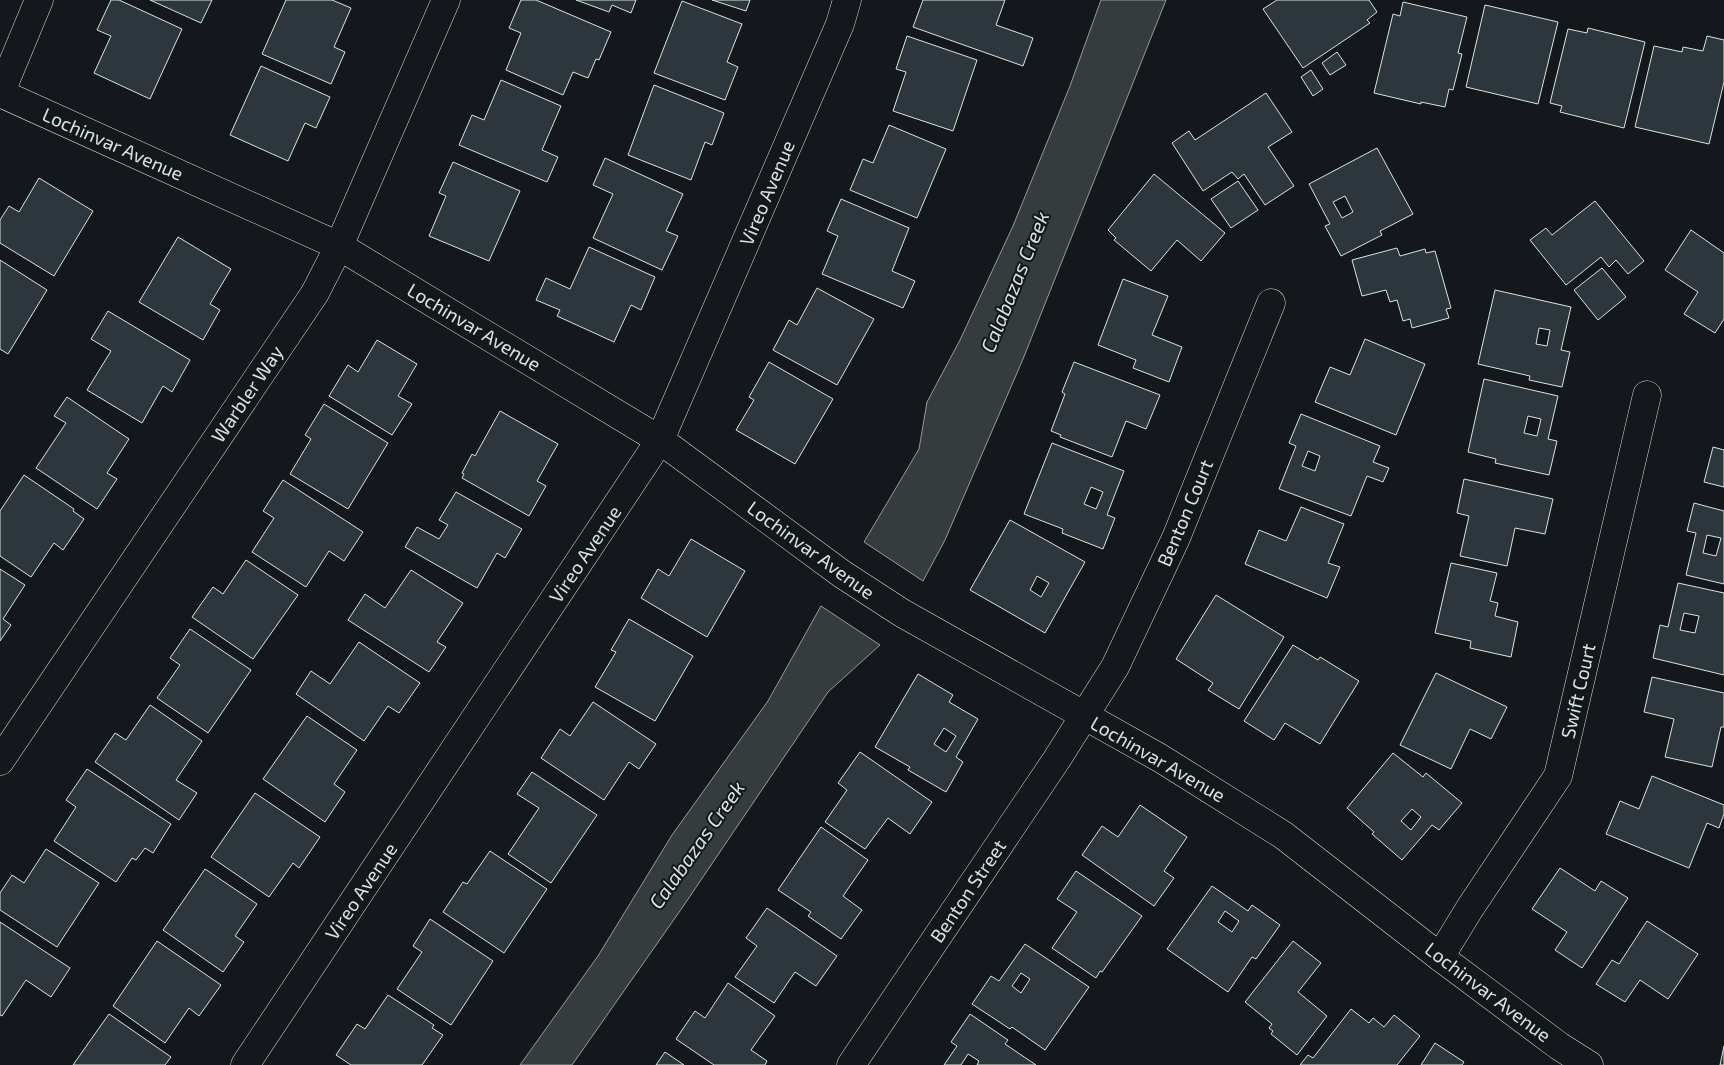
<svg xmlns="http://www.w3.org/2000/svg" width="1724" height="1065" viewBox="0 0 1724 1065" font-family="'Exo 2',sans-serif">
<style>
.water{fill:#363b3e;stroke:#939e99}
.building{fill:#2c363c;stroke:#d8e6dc;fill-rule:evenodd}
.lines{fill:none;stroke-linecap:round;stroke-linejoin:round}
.street-casing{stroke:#d8e6dc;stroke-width:29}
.secondary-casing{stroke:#d8e6dc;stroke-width:29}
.street{stroke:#14181c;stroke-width:28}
.secondary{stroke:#14181c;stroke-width:28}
.labels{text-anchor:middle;stroke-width:4;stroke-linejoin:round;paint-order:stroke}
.street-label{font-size:19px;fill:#d8e6dc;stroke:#14181c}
.water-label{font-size:20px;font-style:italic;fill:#d8e6dc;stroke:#14181c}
</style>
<rect width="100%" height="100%" fill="#14181c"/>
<g class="water">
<polygon points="1101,0 1166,0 1023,359 945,540 923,581 864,542 919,449 927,402 960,340 1013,226 1070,86"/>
<polygon points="821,606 880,645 828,692 682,908 572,1065 520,1065 598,956 672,835 768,701"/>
</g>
<g class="building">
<polygon points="111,0 119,0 182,29 150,99 94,73 111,36 97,30"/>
<polygon points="150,0 212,0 201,23"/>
<polygon points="286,0 332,0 351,8 334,47 345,52 331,84 262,54"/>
<polygon points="521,0 536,0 611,32 599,60 596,59 588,78 573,72 563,95 506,70 521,33 509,28"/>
<polygon points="576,0 636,0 631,13 612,5 609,12"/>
<polygon points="712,0 750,0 746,11"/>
<polygon points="923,0 1005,0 996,25 1033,38 1023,66 913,27"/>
<polygon points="1277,0 1369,0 1377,12 1367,20 1370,23 1303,68 1263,9"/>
<polygon points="682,1 742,24 727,62 738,67 725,100 654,73"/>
<polygon points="1403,2 1467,17 1458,53 1462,54 1453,90 1449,89 1445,107 1421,102 1421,104 1374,93 1393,14 1400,16"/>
<polygon points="1485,5 1558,22 1538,104 1466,87"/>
<polygon points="1588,28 1645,42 1624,128 1560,112 1562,106 1550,103 1568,29 1587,33"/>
<polygon points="907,36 977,60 953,131 893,111 906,72 896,69"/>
<polygon points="1707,36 1724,40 1724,82 1709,144 1635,127 1654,46 1682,52 1683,47 1703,51"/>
<polygon points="1337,52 1346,65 1330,75 1322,63"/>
<polygon points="261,66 330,97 316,128 305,123 288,161 230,135"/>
<polygon points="1311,70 1323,89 1313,96 1301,77"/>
<polygon points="501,80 561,106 542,150 558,157 547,182 459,145 472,115 484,120"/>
<polygon points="654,85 724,113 712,145 705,142 691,180 628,155"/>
<polygon points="1266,93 1292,132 1268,147 1294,186 1265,205 1244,174 1238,179 1232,172 1203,191 1172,143 1189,131 1195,140"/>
<polygon points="889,125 946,149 917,218 850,190 863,159 873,163"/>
<path d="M1377,148l36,66 -33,17 2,4 -41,21 -16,-30 5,-2 -21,-40zM1345,196l8,16 -11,6 -9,-16z"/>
<polygon points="605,158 683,194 666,231 678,236 662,270 593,238 613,194 593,185"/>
<polygon points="453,162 520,191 489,261 429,236 446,196 439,193"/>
<polygon points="1154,174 1225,233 1201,261 1177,240 1151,271 1114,240 1116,238 1108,230"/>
<polygon points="39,178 93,211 54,276 0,243 0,220 9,206 19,212"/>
<polygon points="1238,181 1258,210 1231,228 1211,199"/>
<polygon points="841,199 909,228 892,271 915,281 903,308 822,274 838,236 827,231"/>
<polygon points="1595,201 1644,261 1628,274 1616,260 1609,267 1601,257 1566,285 1530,240 1546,228 1552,235"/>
<polygon points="1691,230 1724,253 1724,319 1715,333 1684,314 1698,292 1665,270"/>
<polygon points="178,237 231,269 210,304 220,310 203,340 139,302"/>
<polygon points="589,247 655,277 641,310 631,305 614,342 557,316 560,310 536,300 546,278 570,289"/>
<polygon points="1397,248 1400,256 1425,249 1426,253 1435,251 1451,308 1446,309 1449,318 1412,328 1410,319 1403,321 1397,300 1390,302 1386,290 1362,296 1352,260"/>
<polygon points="0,260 47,290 8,354 0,349"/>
<polygon points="1602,268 1626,297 1598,320 1574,290"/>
<polygon points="1123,279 1168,296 1152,335 1182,347 1169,382 1133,368 1136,360 1098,345"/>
<polygon points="817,288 874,319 837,385 773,350 789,320 797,325"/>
<path d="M1495,290l76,17 -10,43 9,2 -8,35 -33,-7 1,-4 -52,-12zM1539,328l11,2 -3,16 -11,-2z"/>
<polygon points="108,311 190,360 172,392 163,386 142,423 87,390 111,351 91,339"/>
<polygon points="1365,339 1425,364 1396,435 1315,402 1330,367 1350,375"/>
<polygon points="377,340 417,364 398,396 412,404 392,435 329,396 348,365 358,372"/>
<polygon points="769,362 833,399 795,464 736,430 754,400 749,397"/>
<polygon points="1074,362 1160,395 1146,429 1126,421 1112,457 1060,437 1061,435 1051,431 1065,394 1062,392"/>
<path d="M1484,379l74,17 -10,43 9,2 -8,34 -54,-12 1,-4 -28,-7zM1528,416l13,3 -4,17 -13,-3z"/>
<polygon points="67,397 129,439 107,473 117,479 97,509 36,468 66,423 54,416"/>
<polygon points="324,404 388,443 348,509 290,474 311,439 305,435"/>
<polygon points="500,411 558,444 537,481 546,486 529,516 462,478 464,474 462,473 472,454 475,456"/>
<path d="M1301,414l79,32 -7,16 16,6 -6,14 -16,-6 -16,40 -72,-27 17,-43 -7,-3zM1308,451l12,5 -5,15 -13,-5z"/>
<path d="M1052,443l72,28 -17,44 8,3 -12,31 -41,-16 1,-4 -39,-15zM1091,487l12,5 -7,17 -12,-5z"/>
<polygon points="1713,447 1724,450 1724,487 1704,482"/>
<polygon points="24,475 74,509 73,511 84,519 63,550 54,543 31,577 0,556 0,511"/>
<polygon points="1464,479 1553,499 1545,534 1515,528 1507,566 1460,556 1469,516 1457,513"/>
<polygon points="283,480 363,532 344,561 329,551 306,587 252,552 274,518 263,511"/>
<polygon points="456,492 522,529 505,558 497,553 477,588 405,547 417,527 439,539 448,525 439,520"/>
<path d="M1694,503l30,8v73l-38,-9 10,-42 -9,-2zM1707,535l14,3 -5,18 -13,-3z"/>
<polygon points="1301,507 1344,524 1328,563 1340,567 1327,598 1245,564 1259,530 1286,541"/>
<path d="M1010,520l75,42 -40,71 -75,-43zM1037,576l12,7 -8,14 -11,-7z"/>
<polygon points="691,539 745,571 707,637 641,598 658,569 669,576"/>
<polygon points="246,560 298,595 253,659 192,617 213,587 223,594"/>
<polygon points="1451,563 1497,573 1490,601 1498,603 1495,616 1518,622 1511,657 1470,648 1471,641 1435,633"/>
<polygon points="0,569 25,585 3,619 11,625 0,641"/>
<polygon points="411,570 463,603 437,642 446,647 429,672 348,620 365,594 385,608"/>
<path d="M1678,583l46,10v82l-71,-17 7,-33 8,2zM1684,613l15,3 -4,17 -15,-3z"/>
<polygon points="1216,595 1284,637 1239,709 1208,690 1213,683 1176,659"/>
<polygon points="629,619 693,656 655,721 595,687 616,652 611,650"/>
<polygon points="190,629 251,670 208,733 157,698 180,665 170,658"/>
<polygon points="359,642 420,683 399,713 388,706 364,741 296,694 311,671 330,684"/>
<polygon points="1293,645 1318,660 1320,657 1359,681 1320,744 1285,723 1274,740 1244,721"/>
<polygon points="1436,673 1507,707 1491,739 1470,729 1451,769 1400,745"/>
<path d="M918,674l35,21 -4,7 29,17 -22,38 7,5 -17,30 -38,-22 2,-3 -35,-20zM944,728l12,8 -10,16 -12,-8z"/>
<polygon points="1652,677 1724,693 1724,727 1721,727 1712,767 1665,757 1674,719 1644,712"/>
<polygon points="593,702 656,744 639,769 629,762 604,800 541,758 560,729 570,736"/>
<polygon points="150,705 202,741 176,780 197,793 179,820 95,762 115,733 126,740"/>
<polygon points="307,716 357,750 334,784 345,792 325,822 263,779"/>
<polygon points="860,752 932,802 910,834 888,818 865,849 825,822 847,790 838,783"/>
<path d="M1393,753l30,24 3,-4 36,30 -23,27 -7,-5 -30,35 -30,-26 2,-2 -27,-24zM1412,809l9,8 -10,13 -10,-9z"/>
<polygon points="87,769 171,824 153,853 145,848 136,860 132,858 116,882 54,841 76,807 66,800"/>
<polygon points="532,772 597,815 551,883 508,854 539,808 517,794"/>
<polygon points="1652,776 1724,805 1724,814 1719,828 1707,823 1689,868 1606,834 1620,801 1639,809"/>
<polygon points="255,793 320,837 299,868 293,863 269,897 211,857"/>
<polygon points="1140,805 1187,837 1164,871 1174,878 1154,906 1082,855 1102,826 1118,837"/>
<polygon points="821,827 868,860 843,896 862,910 841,939 808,916 811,912 778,890"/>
<polygon points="46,849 99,883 57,947 0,910 0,893 12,875 24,883"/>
<polygon points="490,851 547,889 504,953 443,912 463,882 467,884"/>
<polygon points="1560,868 1595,891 1601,881 1628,898 1582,968 1555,950 1567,932 1532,909"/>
<polygon points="205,869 257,904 235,936 244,942 223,972 163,930"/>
<polygon points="1076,871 1142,916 1102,972 1100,971 1096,978 1052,948 1077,912 1057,899"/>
<path d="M1212,886l36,25 4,-6 28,20 -24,34 -4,-2 -24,35 -61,-43zM1225,911l14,10 -7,11 -14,-10z"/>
<polygon points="767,908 837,956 816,986 795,972 774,1003 735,977 757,946 746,938"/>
<polygon points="430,919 493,961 451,1025 397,989 422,952 413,946"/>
<polygon points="1647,921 1698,954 1668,999 1640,980 1625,1002 1596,984 1612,960 1619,964"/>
<polygon points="0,922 70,968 51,997 26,980 2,1016 0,1015"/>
<polygon points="157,941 221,985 199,1016 189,1008 165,1043 113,1006"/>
<polygon points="1293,941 1321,963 1298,992 1327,1016 1297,1055 1271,1034 1273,1031 1269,1028 1272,1024 1245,1002"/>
<path d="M1025,944l64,43 -44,63 -33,-23 -2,2 -38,-25 19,-28 8,5zM1021,973l9,6 -9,14 -9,-7z"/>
<polygon points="728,983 775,1016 751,1050 767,1061 765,1065 714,1065 676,1039 695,1011 705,1018"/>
<polygon points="388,995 434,1025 432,1028 443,1035 422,1065 351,1065 336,1055 357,1024 365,1029"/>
<polygon points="1351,1009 1369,1023 1373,1018 1384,1027 1394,1015 1420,1036 1397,1065 1300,1065 1308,1055 1313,1058"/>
<polygon points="109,1014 171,1057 165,1065 73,1065"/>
<polygon points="970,1014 1008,1040 1005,1044 1036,1065 977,1065 979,1061 968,1054 961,1065 944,1065 957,1046 951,1042"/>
<polygon points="1435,1043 1464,1062 1462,1065 1421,1065"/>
<polygon points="1724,1046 1724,1065 1720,1065"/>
<polygon points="665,1052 684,1065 656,1065"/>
</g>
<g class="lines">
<g class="street-casing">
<g id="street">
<polyline points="0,94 39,0"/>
<polyline points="0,761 315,293 339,246 446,0"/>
<polyline points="1440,957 1470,908 1558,776 1647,395"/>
<polyline points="245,1065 660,440 840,24 847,0"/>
<polyline points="851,1065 1057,759 1115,667 1176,538 1271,303"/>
</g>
</g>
<g class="secondary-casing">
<polyline id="secondary" points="0,93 339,246 660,440 842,574 902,613 1160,758 1283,835 1440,957 1559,1046 1589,1065"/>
</g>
<use href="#street" class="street"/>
<use href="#secondary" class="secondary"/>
</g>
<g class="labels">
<g class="street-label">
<text transform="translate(113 144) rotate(24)" y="7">Lochinvar Avenue</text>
<text transform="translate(767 193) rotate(-67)" y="7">Vireo Avenue</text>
<text transform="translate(474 327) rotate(31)" y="7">Lochinvar Avenue</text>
<text transform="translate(247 394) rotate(-56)" y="7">Warbler Way</text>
<text transform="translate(1185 513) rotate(-67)" y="7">Benton Court</text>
<text transform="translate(811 550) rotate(36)" y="7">Lochinvar Avenue</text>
<text transform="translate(585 554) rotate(-56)" y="7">Vireo Avenue</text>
<text transform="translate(1578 691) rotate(-77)" y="7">Swift Court</text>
<text transform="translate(1158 759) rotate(30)" y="7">Lochinvar Avenue</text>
<text transform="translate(361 891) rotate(-56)" y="7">Vireo Avenue</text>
<text transform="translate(968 891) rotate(-56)" y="7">Benton Street</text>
<text transform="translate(1488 992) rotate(37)" y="7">Lochinvar Avenue</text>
</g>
<g class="water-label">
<text transform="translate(1015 282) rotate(-68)" y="7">Calabazas Creek</text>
<text transform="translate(697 845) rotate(-55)" y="7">Calabazas Creek</text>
</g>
</g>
</svg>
